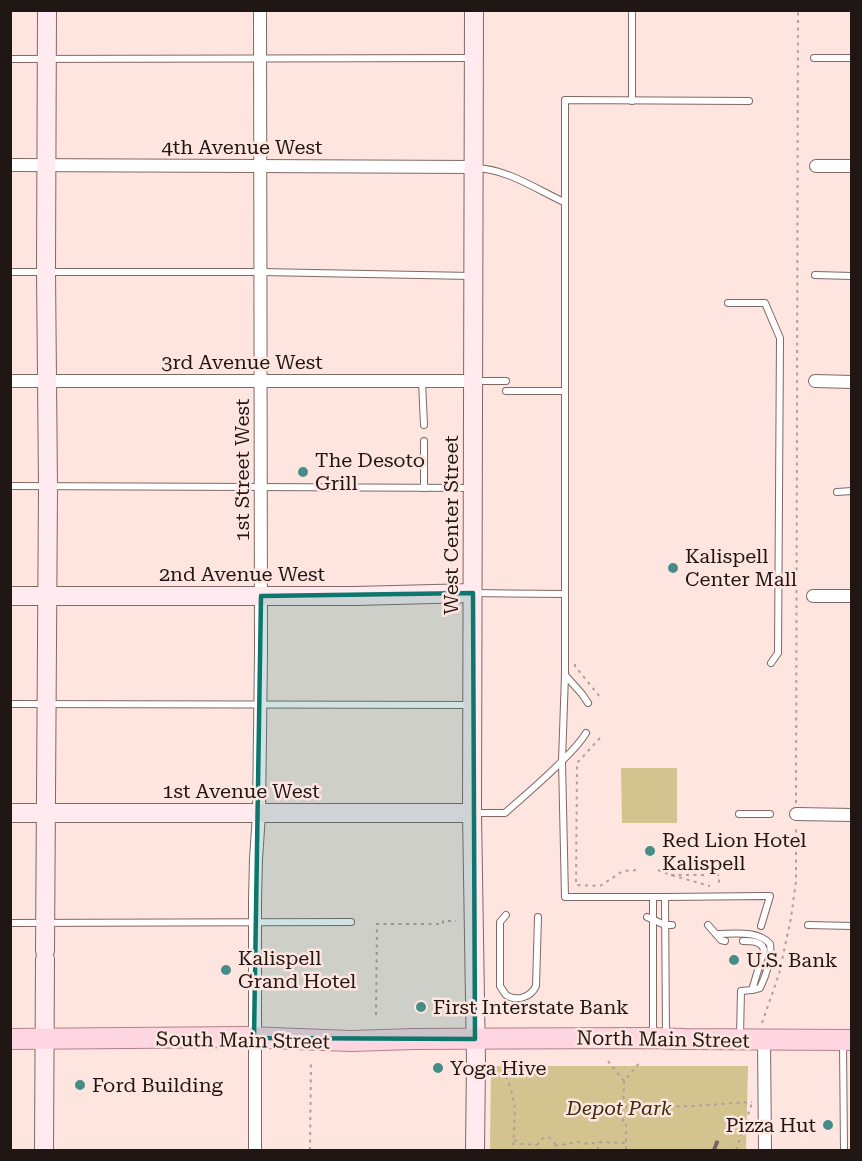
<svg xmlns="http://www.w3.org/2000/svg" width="862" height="1161" viewBox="0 0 862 1161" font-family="'Roboto Serif',serif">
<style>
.green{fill:#d2c38f}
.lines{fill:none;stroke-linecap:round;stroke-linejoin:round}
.lane-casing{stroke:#7f6965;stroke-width:8}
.street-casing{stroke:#7f6965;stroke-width:14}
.secondary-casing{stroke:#7f6965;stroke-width:20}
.primary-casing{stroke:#b0818d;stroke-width:22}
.path{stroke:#b39f9b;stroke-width:2;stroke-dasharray:3 4.5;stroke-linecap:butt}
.lane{stroke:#fff;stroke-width:6}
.street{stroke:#fff;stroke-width:12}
.secondary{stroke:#ffeaf0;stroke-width:18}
.primary{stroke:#fed6e2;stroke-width:20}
.rail{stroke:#766764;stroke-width:4;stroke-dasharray:10 10;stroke-linecap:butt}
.marked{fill:#0f766e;fill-opacity:0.2;stroke:#0f766e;stroke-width:4.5;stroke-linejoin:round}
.poi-dot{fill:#468d88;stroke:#ffe5e0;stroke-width:2}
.labels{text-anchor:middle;stroke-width:5;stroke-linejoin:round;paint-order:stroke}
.street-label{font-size:20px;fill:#201715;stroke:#ffe5e0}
.poi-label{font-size:20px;fill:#201715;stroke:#ffe5e0;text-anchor:start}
.park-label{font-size:20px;font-style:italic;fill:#372e0b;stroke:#ffe5e0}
</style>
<rect width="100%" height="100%" fill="#ffe5e0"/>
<g class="green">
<polygon points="621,768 677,768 677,823 622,823"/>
<polygon points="491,1066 748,1066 746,1150 490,1150"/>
</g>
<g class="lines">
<g class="lane-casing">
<g id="lane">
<polyline points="814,58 852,58"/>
<polyline points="10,59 472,58"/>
<polyline points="632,101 632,10"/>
<path d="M476,168c31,1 60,21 88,34"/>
<polyline points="10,272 261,272 472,276"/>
<polyline points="815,275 852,276"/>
<polyline points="728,303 765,303 780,338 778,653 771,663"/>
<polyline points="422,381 424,425"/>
<polyline points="474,381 506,381"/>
<polyline points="506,391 565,391"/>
<polyline points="424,441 424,488"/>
<polyline points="10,486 470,488"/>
<polyline points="837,492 852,491"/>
<polyline points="474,593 564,594"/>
<polyline points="565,675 582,694 588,703"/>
<polyline points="10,704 470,705"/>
<path d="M473,813h32c18,-16 36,-31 53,-48 10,-10 21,-20 28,-32"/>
<polyline points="739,814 770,814"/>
<polyline points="665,897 565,897 562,761 565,675 565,100 749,101"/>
<path d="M506,915l-6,7v64c2,3 4,6 6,9 11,7 25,2 30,-9l2,-69"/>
<polyline points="647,917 665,925 672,925"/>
<polyline points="10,923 351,922"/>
<polyline points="708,925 721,940 725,941"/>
<polyline points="808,925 852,926"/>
<path d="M716,934c17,0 42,-4 54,10 2,13 -4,32 -10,44l-8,2 -11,1 -1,45"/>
<path d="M743,941c8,0 19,0 21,9l-12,40"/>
<polyline points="653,1034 653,897"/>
<polyline points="666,1035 665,897 770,896 761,926"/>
<polyline points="843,1043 844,1150"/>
</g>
</g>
<g class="street-casing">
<g id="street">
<polyline points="10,165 474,167"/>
<polyline points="816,166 852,166"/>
<polyline points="10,381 473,381"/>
<polyline points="815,381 852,382"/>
<polyline points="813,596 852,596"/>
<polyline points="796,814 852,815"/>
<polyline points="764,1040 765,1150"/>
<polyline points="255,1150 255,899 256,859 259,814 261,653 260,10"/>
</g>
</g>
<g class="secondary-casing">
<g id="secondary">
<polyline points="474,10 472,813 476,1062 475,1150"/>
<polyline points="10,596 355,596 473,593"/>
<polyline points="10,813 472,813"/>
<polyline points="45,951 48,487 46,271 47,10"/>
<polyline points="44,1150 45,959"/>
</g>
</g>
<g class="primary-casing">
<polyline id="primary" points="10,1039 244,1037 351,1041 414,1039 652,1038 684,1039 852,1040"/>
</g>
<g class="path">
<polyline points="575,664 575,666 600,697"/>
<polyline points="600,738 577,763 576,885 600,886 623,871 639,870"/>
<polyline points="796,803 798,10"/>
<polyline points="658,870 671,875 710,886"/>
<polyline points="671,875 719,875 719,887"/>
<polyline points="376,1015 377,924 443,924 443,921 456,921"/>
<polyline points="762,1023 779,974 791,918 796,881 796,826"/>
<polyline points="608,1061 624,1081 641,1061"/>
<polyline points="501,1062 511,1089 515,1108 513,1150"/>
<polyline points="624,1081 623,1122 626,1123 626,1150"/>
<polyline points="624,1107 693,1106 752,1102"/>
<polyline points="514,1140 522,1144 537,1145"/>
<polyline points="537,1145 541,1139 549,1137 555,1144 554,1150"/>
<polyline points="555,1146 578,1142 589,1144 598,1142 626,1143"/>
<polyline points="310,1150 311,1063"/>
<polyline points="598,1150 598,1142"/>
<polyline points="736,1150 752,1103"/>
</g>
<use href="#lane" class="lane"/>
<use href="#street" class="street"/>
<use href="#secondary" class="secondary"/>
<use href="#primary" class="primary"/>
<polyline class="rail" points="714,1150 719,1137"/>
</g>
<path class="marked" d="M473,593l2,446 -221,-1 7,-442z"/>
<g class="poi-dot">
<circle cx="303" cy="472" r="6"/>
<circle cx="673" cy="568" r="6"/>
<circle cx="650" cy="851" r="6"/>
<circle cx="734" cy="960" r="6"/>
<circle cx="226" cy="970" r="6"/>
<circle cx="421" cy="1007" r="6"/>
<circle cx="438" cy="1068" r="6"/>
<circle cx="80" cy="1085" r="6"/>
<circle cx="828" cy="1125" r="6"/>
</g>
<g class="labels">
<g class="street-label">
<text x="242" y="154">4th Avenue West</text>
<text x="242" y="369">3rd Avenue West</text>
<text transform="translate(242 470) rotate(-90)" y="7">1st Street West</text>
<text transform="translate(451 525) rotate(-90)" y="7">West Center Street</text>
<text x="242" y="581">2nd Avenue West</text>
<text x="241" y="798">1st Avenue West</text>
<text transform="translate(663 1039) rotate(1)" y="7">North Main Street</text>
<text transform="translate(243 1040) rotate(1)" y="7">South Main Street</text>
</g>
<g class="poi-label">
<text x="315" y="467">The Desoto<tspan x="315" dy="23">Grill</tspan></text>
<text x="685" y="563">Kalispell<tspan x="685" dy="23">Center Mall</tspan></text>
<text x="662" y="847">Red Lion Hotel<tspan x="662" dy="23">Kalispell</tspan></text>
<text x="238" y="965">Kalispell<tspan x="238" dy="23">Grand Hotel</tspan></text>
<text x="746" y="967">U.S. Bank</text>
<text x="433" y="1014">First Interstate Bank</text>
<text x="450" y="1075">Yoga Hive</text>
<text x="92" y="1092">Ford Building</text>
<text x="816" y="1132" text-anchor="end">Pizza Hut</text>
</g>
<g class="park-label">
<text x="619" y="1115">Depot Park</text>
</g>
</g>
<rect width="862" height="1161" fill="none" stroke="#201715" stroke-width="24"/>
</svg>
